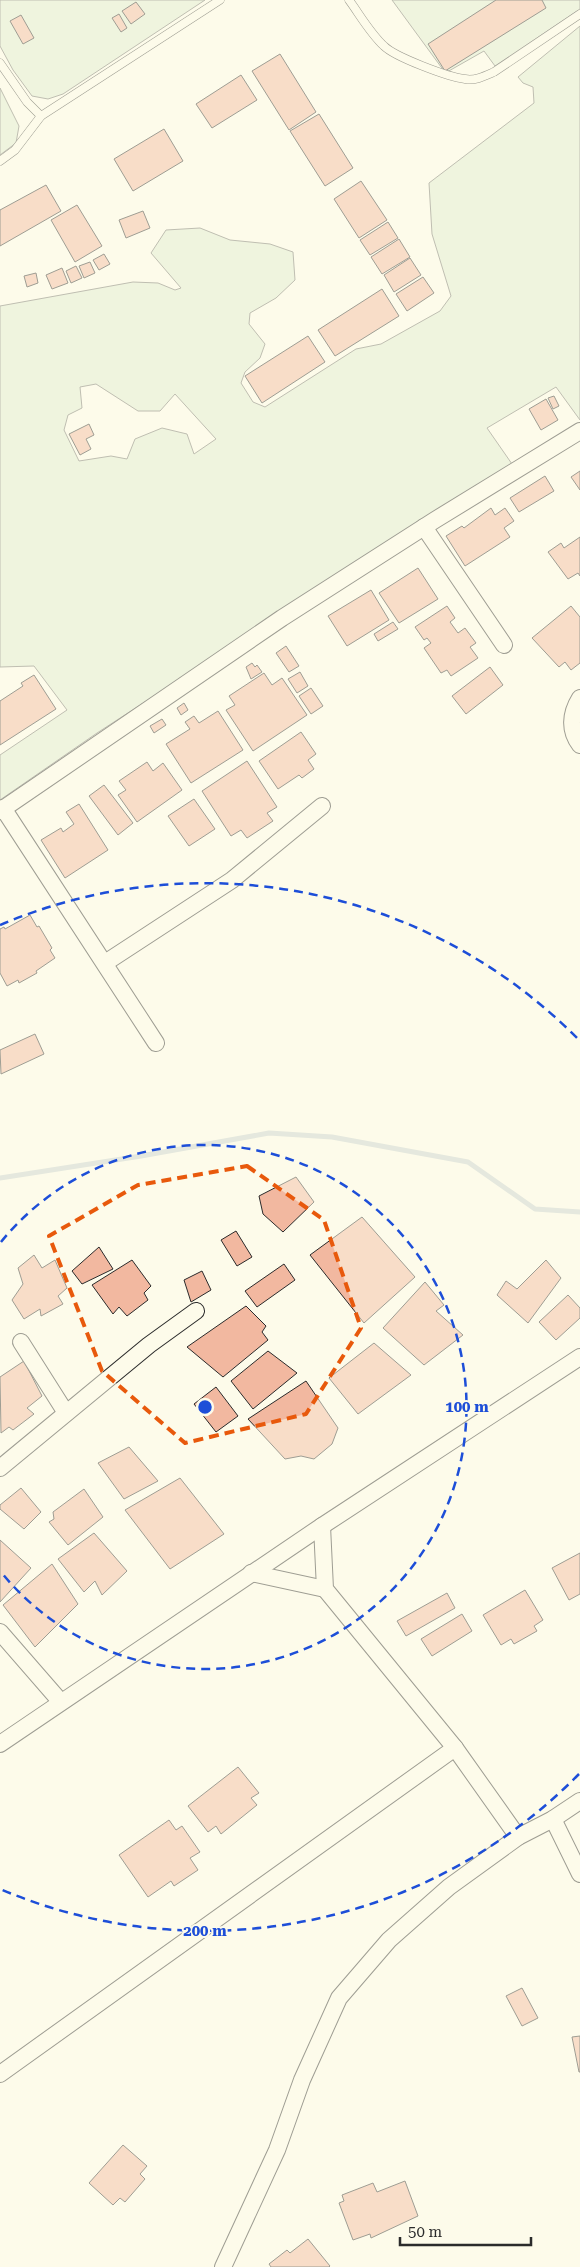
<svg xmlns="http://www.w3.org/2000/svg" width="580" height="2267" viewBox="0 0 580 2267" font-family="'Roboto Serif',serif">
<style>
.green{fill:#deebd1;stroke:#74746e;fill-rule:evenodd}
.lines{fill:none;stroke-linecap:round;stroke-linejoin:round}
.stream{stroke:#c7d0d0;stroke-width:5}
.building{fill:#f2b8a0;stroke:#2b2b2b}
.lane-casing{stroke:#2b2b2b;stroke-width:9}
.street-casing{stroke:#2b2b2b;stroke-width:18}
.lane{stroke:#fdfbea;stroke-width:8}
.street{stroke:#fdfbea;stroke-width:16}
.marked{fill:none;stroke:#e8590c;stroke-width:4;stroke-dasharray:10 6;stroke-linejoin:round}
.ring{fill:none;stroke:#1d4ed8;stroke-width:2.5;stroke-dasharray:9 6}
.centre{fill:#1d4ed8;stroke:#fdfbea;stroke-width:2.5}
.ring-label{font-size:15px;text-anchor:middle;font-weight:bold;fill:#1d4ed8;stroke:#fdfbea;stroke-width:4;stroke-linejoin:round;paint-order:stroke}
</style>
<rect width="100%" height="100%" fill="#fdfbea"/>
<g class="green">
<polygon points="0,0 205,0 63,94 48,99 32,96 13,70 0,46"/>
<polygon points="392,0 580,0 580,9 495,66 484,51 447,72 444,71"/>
<path d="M580,26v394l-24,-33 -69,41 25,36 -415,269 -97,67v-45l67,-45 -33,-44 -34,1v-361l133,-24 25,1 17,7 6,-2 -30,-35 15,-23 34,-2 30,12 40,4 23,8 2,28 -19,18 -26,15 -1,11 16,20 -5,14 -15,14 -4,11 12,19 12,5 91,-58 25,-5 59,-33 11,-15 -19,-62 -3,-51 105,-80 -1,-16 -10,-4 -5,-6zM96,384l42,27h22l15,-17 41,45 -22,15 -7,-20 -25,-6 -27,11 -8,20 -16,-3 -32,5 -15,-31 4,-15 14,-7 -2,-21z"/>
<polygon points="0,88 19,126 16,143 0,155"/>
</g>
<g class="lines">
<polyline class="stream" points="0,1178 141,1156 269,1133 332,1137 468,1162 535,1209 580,1212"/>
</g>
<g class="building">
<polygon points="496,0 542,0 546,8 445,71 428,44"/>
<polygon points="136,2 145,14 131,24 122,11"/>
<polygon points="119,14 127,28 121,32 112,18"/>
<polygon points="21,15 34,38 23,44 10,21"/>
<polygon points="280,54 316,112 289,130 252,71"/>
<polygon points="241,75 257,100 212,128 196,104"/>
<polygon points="319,114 353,168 325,186 290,131"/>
<polygon points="164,129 183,161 133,191 114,159"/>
<polygon points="361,181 387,220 359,238 334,199"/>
<polygon points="46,185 61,211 0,246 0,210"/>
<polygon points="77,205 102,246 75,262 51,220"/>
<polygon points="143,211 150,228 126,238 119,220"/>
<polygon points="388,222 398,238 370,255 360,240"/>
<polygon points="399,239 410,257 382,274 371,257"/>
<polygon points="104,254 110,264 99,270 93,260"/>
<polygon points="410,258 421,275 394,292 384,275"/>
<polygon points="90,262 95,273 84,278 79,266"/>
<polygon points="76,266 82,278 71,283 66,271"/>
<polygon points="62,268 68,283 52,289 46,275"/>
<polygon points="36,273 38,283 27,287 24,276"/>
<polygon points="423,277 434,293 407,311 396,294"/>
<polygon points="382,289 399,316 335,356 318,330"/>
<polygon points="308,336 325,362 262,403 245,376"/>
<polygon points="554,396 559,406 553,409 548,398"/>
<polygon points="546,399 558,420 541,430 529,409"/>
<polygon points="89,424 94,435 86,439 91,449 80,455 69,434"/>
<polygon points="580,471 580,490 571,477"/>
<polygon points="545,476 554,491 519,512 510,498"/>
<polygon points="491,508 495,515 505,508 514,521 504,528 510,537 465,566 446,536 462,526 464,528"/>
<polygon points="580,537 580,576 578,573 568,579 548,552 561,543 564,548"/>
<polygon points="418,568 438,599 399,623 379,593"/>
<polygon points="371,590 389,620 347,646 328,616"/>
<polygon points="447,606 455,618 450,622 458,633 465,628 476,643 470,647 478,658 451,676 447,670 441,673 424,648 431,643 427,638 424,640 415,627"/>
<polygon points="571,606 580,617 580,663 571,670 565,662 559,667 532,638"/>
<polygon points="393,622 398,629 378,641 374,634"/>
<polygon points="286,646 299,666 289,672 276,653"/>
<polygon points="252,663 255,667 257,665 262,672 251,679 246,667"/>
<polygon points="490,667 503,685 466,714 452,696"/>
<polygon points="300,672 308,686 297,693 288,679"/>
<polygon points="264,673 272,685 282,678 307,715 253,751 226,710 235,705 229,696"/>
<polygon points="34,675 56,709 0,745 0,701 23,686 21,683"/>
<polygon points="311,688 323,706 311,714 299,696"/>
<polygon points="184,703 188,710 181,715 177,708"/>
<polygon points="218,711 243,750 191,783 166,744 190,729 185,722 194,716 199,723"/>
<polygon points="162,719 166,725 154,733 150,726"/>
<polygon points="301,732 316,754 308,760 314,769 302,778 299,775 278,789 259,761"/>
<polygon points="247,761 277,807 267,813 273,821 247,838 241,830 231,836 202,791"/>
<polygon points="147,762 153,771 163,763 182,790 137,822 118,795 126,790 119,781"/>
<polygon points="104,785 133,823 118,835 89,796"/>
<polygon points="194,799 215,829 189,846 168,816"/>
<polygon points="79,804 108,850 65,878 41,840 61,828 63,832 74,824 66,812"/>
<polygon points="30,915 37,927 39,926 52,948 50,950 55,958 36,971 37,973 19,983 18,980 7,986 0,973 0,929 4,927 5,929"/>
<polygon points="35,1034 44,1054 1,1074 0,1050"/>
<polygon points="296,1177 314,1202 283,1232 263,1214 259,1196"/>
<polygon points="362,1217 415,1277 364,1323 310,1255"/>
<polygon points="236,1231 252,1257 237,1266 221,1240"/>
<polygon points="99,1247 113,1269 82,1284 72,1271"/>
<polygon points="34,1255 42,1268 55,1260 67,1288 58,1296 63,1304 41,1316 40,1309 24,1319 12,1300 23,1284 18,1268"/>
<polygon points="132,1260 151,1286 144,1293 148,1300 127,1316 119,1307 113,1314 92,1285"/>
<polygon points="546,1260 561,1278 528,1323 497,1295 506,1281 517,1289"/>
<polygon points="284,1264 295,1280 257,1307 245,1291"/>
<polygon points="202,1271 211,1290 191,1302 184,1280"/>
<polygon points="425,1282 444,1305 436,1311 463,1335 424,1365 383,1328"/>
<polygon points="568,1295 580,1308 580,1318 556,1340 539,1322"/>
<polygon points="246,1306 266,1326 262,1332 268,1340 223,1377 187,1347"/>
<polygon points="374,1343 411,1375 358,1414 329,1378"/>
<polygon points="268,1351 297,1373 253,1409 231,1381"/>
<polygon points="24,1361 42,1396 27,1408 34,1414 13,1430 9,1427 1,1433 0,1377"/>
<polygon points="306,1381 338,1428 332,1444 314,1459 301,1456 285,1459 248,1419"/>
<polygon points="216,1387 238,1416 216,1432 194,1404"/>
<polygon points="129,1447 158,1481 124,1499 98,1463"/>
<polygon points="180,1478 224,1534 170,1569 125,1510"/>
<polygon points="21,1488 41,1512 24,1529 0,1509 0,1505"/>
<polygon points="84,1489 103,1517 68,1545 49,1522 54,1519 53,1512"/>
<polygon points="94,1533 127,1571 102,1595 95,1581 84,1592 58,1559"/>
<polygon points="0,1540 31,1568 0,1602"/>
<polygon points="580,1553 580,1594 569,1600 552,1568"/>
<polygon points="52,1564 78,1604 35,1647 3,1605"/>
<polygon points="525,1590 543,1620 534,1626 537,1631 514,1644 511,1639 501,1645 483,1615"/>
<polygon points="447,1593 455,1608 406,1636 397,1621"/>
<polygon points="462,1614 472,1631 432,1656 421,1639"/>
<polygon points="238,1767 259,1793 251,1798 257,1805 221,1834 216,1826 208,1832 188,1806"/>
<polygon points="169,1820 176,1830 182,1826 200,1852 190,1858 198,1870 174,1886 171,1881 148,1897 119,1855"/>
<polygon points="522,1988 538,2018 522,2026 506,1996"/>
<polygon points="580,2036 580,2072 579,2072 572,2037"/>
<polygon points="123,2145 147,2166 140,2174 145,2179 125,2202 120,2198 113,2205 89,2183"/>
<polygon points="405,2181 418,2216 371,2238 370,2234 353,2240 339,2203 344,2201 342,2195 373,2183 377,2192"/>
<polygon points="308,2239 330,2266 329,2267 271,2267 269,2264 287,2250 290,2253"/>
</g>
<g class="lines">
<g class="lane-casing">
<g id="lane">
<path d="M349,0c11,15 21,33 35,46 11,11 64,31 81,33 10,2 20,-3 29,-7l86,-58"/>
<polyline points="0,63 27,102 41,116 220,0"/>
<polyline points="0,161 15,150 41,116"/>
</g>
</g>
<g class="street-casing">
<g id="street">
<polyline points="424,527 504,645"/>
<path d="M580,698c-10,16 -11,33 0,47"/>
<polyline points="3,808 156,1043"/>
<polyline points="0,811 282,618 435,520 580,431"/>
<polyline points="105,963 232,880 322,806"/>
<polyline points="21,1342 66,1413"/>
<polyline points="0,1468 149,1345 196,1311"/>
<polyline points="322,1526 325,1589 455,1748 518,1837"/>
<polyline points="251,1573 325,1589"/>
<polyline points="0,1632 60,1701"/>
<polyline points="0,1744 322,1526 580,1357"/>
<polyline points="553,1819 580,1874"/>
<polyline points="0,2074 455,1748"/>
<polyline points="223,2267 277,2150 302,2080 339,1998 389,1940 449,1887 518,1837 553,1819 580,1801"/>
</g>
</g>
<use href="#lane" class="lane"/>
<use href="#street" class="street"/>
</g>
<path d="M0 0H580V2267H0ZM247,1166l77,54 37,108 -55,86 -121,29 -83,-72 -53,-135 89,-51z" fill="#fdfbea" fill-opacity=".55" fill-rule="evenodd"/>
<path class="marked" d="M247,1166l77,54 37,108 -55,86 -121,29 -83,-72 -53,-135 89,-51z"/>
<g class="ring">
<path d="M1 1242A262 262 0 1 1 1 1572"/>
<path d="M579 1774A524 524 0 0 1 0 1889M0 925A524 524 0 0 1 579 1040"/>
</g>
<circle cx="205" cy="1407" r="8" class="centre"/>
<g class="ring-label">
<text x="467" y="1412">100 m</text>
<text x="205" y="1936">200 m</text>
</g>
<path d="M400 2237v8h131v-8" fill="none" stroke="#2b2b2b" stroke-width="2.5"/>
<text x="408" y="2237" font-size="15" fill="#2b2b2b" stroke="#fdfbea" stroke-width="4" paint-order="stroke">50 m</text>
</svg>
